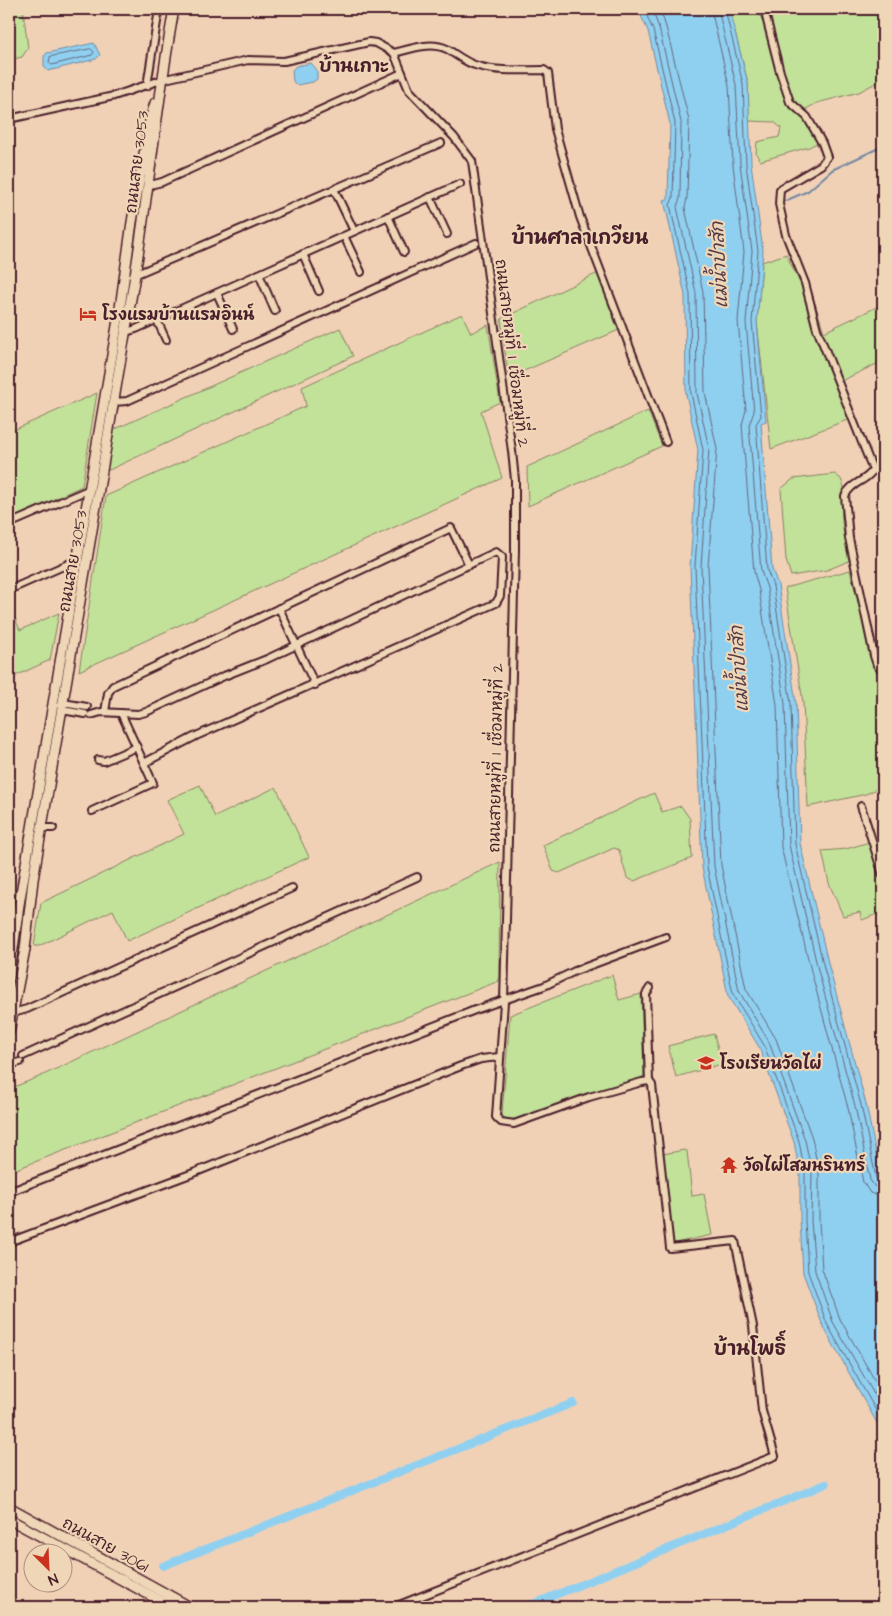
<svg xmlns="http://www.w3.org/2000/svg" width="892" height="1616" viewBox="0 0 892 1616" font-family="'Architects Daughter','Playpen Sans Thai',sans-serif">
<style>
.green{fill:#c2e199;stroke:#868062}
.water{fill:#8fd0f1;stroke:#7389a2}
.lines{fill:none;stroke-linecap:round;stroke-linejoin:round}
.shore{stroke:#66667a;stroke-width:1}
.stream{stroke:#7389a2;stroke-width:2}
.canal{stroke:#8fd0f1;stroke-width:8}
.street-casing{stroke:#4a1f2b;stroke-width:10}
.secondary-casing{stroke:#4a1f2b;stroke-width:12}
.street{stroke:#efd6b6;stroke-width:6}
.secondary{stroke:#efd6b6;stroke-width:9}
.labels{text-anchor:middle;stroke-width:4.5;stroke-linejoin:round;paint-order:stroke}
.street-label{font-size:16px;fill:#4a1f2b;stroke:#efd6b6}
.poi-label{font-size:16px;font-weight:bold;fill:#4a1f2b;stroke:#efd6b6;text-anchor:start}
.neighbourhood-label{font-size:18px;font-weight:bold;fill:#4a1f2b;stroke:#efd6b6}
.water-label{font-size:18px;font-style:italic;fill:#543a49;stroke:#efd6b6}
.quarter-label{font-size:19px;font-weight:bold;fill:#4a1f2b;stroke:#efd6b6}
</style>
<rect width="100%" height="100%" fill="#f1d1b6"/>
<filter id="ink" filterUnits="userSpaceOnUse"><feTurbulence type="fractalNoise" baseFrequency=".02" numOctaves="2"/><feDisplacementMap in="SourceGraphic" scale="10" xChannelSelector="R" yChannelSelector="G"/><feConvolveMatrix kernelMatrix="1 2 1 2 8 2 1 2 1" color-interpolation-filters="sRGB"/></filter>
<g filter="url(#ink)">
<g class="green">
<polygon points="9,9 23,9 28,48 22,57 9,60"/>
<polygon points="729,9 883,9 883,79 859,92 817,103 806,109 825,139 809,147 760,161 756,153 757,142 779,137 781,128 774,122 749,121 748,83"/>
<polygon points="786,254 800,283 808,281 824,332 883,304 883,361 841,381 855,417 771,449 757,322 762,262"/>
<polygon points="598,273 619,330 510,377 508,375 501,319"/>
<polygon points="462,314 471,333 488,325 500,402 481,411 502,478 79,671 106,496 306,406 302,387"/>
<polygon points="340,328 353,356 109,470 106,469 113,430"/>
<polygon points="97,393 82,486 9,520 9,432"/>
<polygon points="648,411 662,446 528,506 527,467"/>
<path d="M835,474l6,5 4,11c-8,22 0,48 4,71l-22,9 -36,6 -5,-16 -5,-71 12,-10z"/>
<polygon points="850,570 874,667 879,675 883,676 883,786 866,794 808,807 803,702 785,588"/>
<polygon points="9,604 20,630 59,613 50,660 9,679"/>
<polygon points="200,785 215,817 276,787 309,857 127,941 113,910 39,946 34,946 41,903 184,834 167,800"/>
<polygon points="654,793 662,812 681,806 690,819 692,858 634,881 627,878 619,850 614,848 559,873 553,871 543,845"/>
<polygon points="883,838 883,912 862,920 860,912 843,916 829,883 822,851 846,849"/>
<polygon points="500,862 499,981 9,1172 9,1089 41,1076"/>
<polygon points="612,975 619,1000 641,994 644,1075 641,1078 514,1119 505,1119 502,1114 510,1015"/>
<polygon points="714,1034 722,1064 676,1077 668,1046"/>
<polygon points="684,1150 687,1151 692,1196 704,1194 712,1235 675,1243 670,1240 663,1154"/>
</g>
<g class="water">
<polygon points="638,9 729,9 748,83 751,163 763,251 757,322 766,421 761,423 772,569 778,585 796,703 800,843 829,967 866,1104 883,1189 883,1434 823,1326 803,1273 800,1221 800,1174 794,1142 759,1047 728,996 702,867 690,566 698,450 686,394 685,295 664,200 668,199 670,124 648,31"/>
<polygon points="94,43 100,55 96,59 48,71 44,67 44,56 47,53"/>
<polygon points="311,63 317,70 317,79 313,82 296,85 293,81 292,70 296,66"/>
</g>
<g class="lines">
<g class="shore">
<polyline points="644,9 653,30 675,123 673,198 670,205 690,294 691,393 703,450 695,566 707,867 733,994 764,1045 799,1141 805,1174 805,1221 808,1272 827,1324 883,1423"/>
<polyline points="652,9 659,28 681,122 680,198 677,207 696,293 697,393 709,449 701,567 714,866 739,991 769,1042 805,1140 812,1174 811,1221 815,1271 833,1322 883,1410"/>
<polyline points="660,9 666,27 689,120 687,198 685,208 703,292 705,392 717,449 708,567 721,865 746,989 776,1039 812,1138 819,1174 819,1221 822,1269 840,1319 883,1395"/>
<polyline points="711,9 729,86 733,165 744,252 738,321 746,410 742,425 754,572 759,590 777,705 781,847 811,971 848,1108 863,1182 870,1193 883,1197"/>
<polyline points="718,9 736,85 740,164 752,251 746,323 754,412 749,425 761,571 767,588 785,704 789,845 818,970 855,1106 870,1180 875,1187 883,1189"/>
<polyline points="725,9 743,84 746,164 758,251 752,322 761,416 756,424 767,570 773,586 791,704 795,844 824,968 861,1105 876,1178 883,1183"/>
<polygon points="91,49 94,52 92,55 52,65 49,63 50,57"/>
</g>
<polyline class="stream" points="785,201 808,191 832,170 883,146"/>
<g class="canal">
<polyline points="163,1566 573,1403"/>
<polyline points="526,1607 826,1484"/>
</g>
<g class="street-casing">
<g id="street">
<path d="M764,9l16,63 10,30 17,15 15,26 5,14 -6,8 -41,24 -1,15 7,31 19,48 12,46 56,141c-7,12 -22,12 -28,26l4,42 25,118 3,9 6,7"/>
<path d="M394,53c16,-4 36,-12 53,-4 10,6 19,14 31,17 20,6 44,4 66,4l4,3 7,56 25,88 86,225"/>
<polyline points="147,86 159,9"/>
<polyline points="9,119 114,96 161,80 248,60 284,61 369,42 376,43 394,53 409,90 454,137 472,161 512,451 515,480 515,551 504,1002 496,1117 501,1122 514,1124 589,1097 642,1082 649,1081 652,1085 670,1248 735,1241 753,1326 762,1411 775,1456 394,1607"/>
<polyline points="150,185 162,182 402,73"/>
<polyline points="334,189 354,231"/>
<polyline points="430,197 447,234"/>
<polyline points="388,216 404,252"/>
<polyline points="344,236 361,272"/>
<polyline points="303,254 319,291"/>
<polyline points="259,274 275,311"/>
<polyline points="132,276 441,143"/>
<polyline points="217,293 233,329"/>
<polyline points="157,320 166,340"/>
<polyline points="126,332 136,329 460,184"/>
<polyline points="114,402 127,401 476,243"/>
<polyline points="9,524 90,489"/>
<polyline points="9,590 77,560"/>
<polyline points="279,608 315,685"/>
<polyline points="63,703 87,707"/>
<polyline points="62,710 85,714"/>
<polyline points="105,712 108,693 113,686 451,528 469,565"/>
<polyline points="91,715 101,712 138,714 146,712 224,676 267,659 496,552 502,557 500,596 496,603 196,736 144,763"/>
<polyline points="98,760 104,761 137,747"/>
<polyline points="861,806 883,875"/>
<polyline points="92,811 153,783 121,713"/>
<polyline points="42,828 53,828"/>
<polyline points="13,1013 27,1009 292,888"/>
<polyline points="23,1056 417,877"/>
<polyline points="9,1065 20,1062"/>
<polyline points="649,1081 646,994 650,988"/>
<polyline points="9,1192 475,1010 544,986 575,971 666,937"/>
<polyline points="9,1242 196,1172 461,1066 481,1059 499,1057"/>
</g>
</g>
<g class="secondary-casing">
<g id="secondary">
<polyline points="9,978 19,905 120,308 132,222 150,120 155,103"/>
<path d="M9,1032l16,-83 8,-69 102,-605c14,-89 23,-178 39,-266"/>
<polyline points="9,1507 190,1607"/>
<polyline points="9,1519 172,1607"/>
</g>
</g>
<use href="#street" class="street"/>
<use href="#secondary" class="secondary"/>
</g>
</g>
<defs>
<g id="hotel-bare" transform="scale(1.35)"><path d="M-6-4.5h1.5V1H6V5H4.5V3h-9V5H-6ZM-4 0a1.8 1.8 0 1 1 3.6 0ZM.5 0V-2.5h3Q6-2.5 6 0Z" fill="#c8321e" stroke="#efd6b6" stroke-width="2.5" paint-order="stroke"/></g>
<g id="school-bare" transform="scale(1.35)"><path d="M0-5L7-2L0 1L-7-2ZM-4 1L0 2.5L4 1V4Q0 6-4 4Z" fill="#c8321e" stroke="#efd6b6" stroke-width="2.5" paint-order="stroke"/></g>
<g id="temple-bare" transform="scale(1.35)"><path d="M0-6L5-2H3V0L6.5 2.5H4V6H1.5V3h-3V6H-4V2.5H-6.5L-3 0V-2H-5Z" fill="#c8321e" stroke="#efd6b6" stroke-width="2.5" paint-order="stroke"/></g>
</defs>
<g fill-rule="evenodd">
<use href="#hotel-bare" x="88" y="314"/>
<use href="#school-bare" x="706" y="1063"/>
<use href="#temple-bare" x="729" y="1165"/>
</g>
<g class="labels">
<g class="street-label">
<text transform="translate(136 162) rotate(-83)" y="6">ถนนสาย 3053</text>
<text transform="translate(513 353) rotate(83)" y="6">ถนนสายหมู่ที่ 1 เชื่อมหมู่ที่ 2</text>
<text transform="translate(72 561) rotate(-80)" y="6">ถนนสาย 3053</text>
<text transform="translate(495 758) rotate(-89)" y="6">ถนนสายหมู่ที่ 1 เชื่อมหมู่ที่ 2</text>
<text transform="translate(106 1544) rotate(29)" y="6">ถนนสาย 3061</text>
</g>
<g class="poi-label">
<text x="102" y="320">โรงแรมบ้านแรมอินน์</text>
<text x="720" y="1069">โรงเรียนวัดไผ่</text>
<text x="743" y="1171">วัดไผ่โสมนรินทร์</text>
</g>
<g class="neighbourhood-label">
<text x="354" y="72">บ้านเกาะ</text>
</g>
<g class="water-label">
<text transform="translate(719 265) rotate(-93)" y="6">แม่น้ำป่าสัก</text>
<text transform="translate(739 669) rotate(-94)" y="6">แม่น้ำป่าสัก</text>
</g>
<g class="quarter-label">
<text x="580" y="244">บ้านศาลาเกวียน</text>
<text x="750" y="1355">บ้านโพธิ์</text>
</g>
</g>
<rect width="892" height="1616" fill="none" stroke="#efd6b6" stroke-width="30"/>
<rect x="15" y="15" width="862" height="1586" fill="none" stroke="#4a1f2b" stroke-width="2" filter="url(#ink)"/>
<g transform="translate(48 1568) rotate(156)"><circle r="24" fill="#efd6b6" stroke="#ad8d7e"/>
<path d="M0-4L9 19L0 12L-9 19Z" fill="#c8321e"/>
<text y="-8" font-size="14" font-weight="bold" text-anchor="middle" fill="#4a1f2b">N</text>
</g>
</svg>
